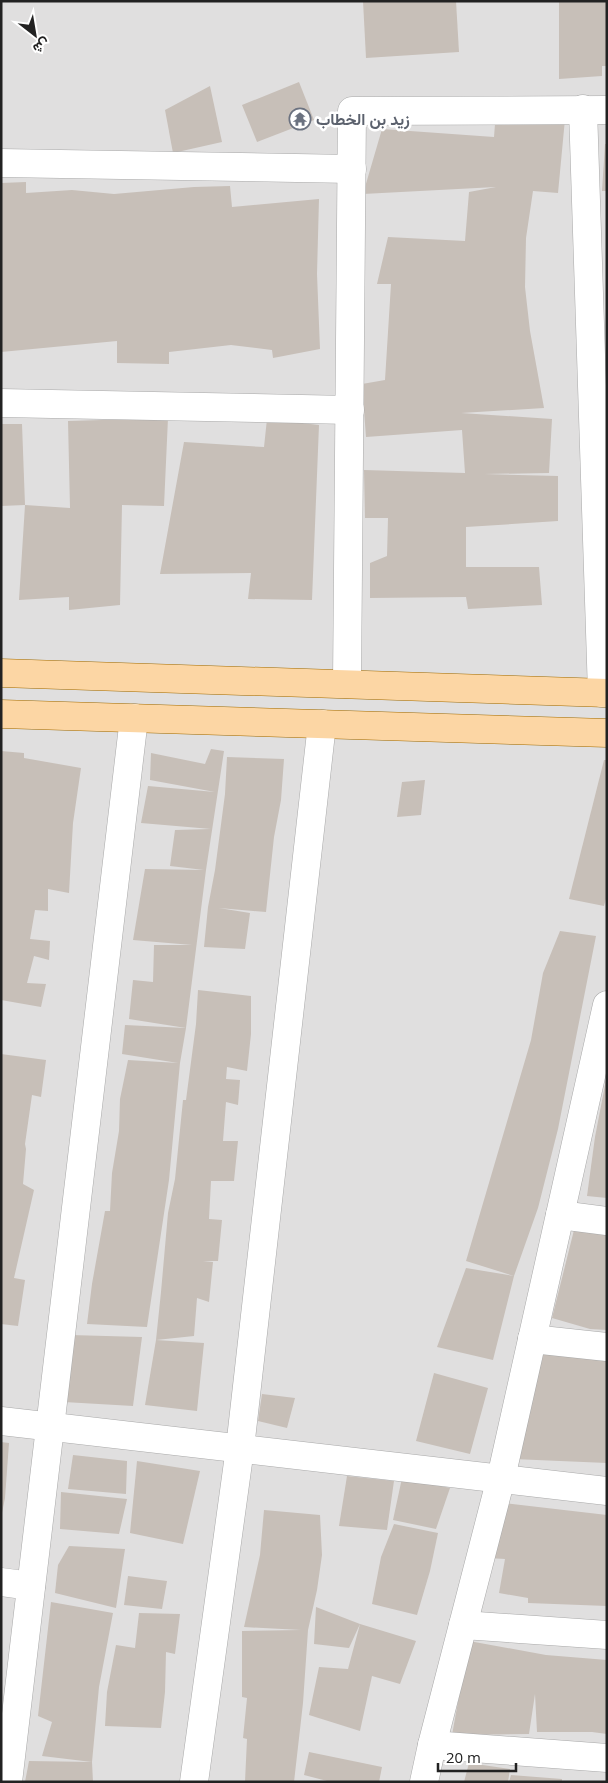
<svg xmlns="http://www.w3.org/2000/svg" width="608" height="1783" viewBox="0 0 608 1783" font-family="'Open Sans',Vazirmatn,sans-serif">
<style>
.residential{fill:#e0dfdf}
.building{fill:#c7bfb8}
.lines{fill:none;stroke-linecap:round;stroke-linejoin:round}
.minor-casing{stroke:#a9a9a9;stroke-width:29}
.primary-casing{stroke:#a06b00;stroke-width:29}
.minor{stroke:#fff;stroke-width:28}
.primary{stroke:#fcd6a4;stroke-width:28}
.labels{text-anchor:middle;stroke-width:5;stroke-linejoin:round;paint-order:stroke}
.worship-label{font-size:16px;font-weight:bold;fill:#5b616d;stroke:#fff;text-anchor:start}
</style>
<rect width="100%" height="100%" fill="#f2efe9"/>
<rect class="residential" x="1" y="1" width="606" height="1781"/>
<g class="building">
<polygon points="363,1 456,1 459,52 366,58"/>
<polygon points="559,1 607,1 607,66 602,66 602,76 559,79"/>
<polygon points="299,82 314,120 257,142 242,105"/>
<polygon points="210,86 222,142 173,153 165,110"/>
<polygon points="496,111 565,119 558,193 533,191 526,238 525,287 530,331 544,408 461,413 552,419 549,473 484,474 558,476 558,521 466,527 466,567 539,567 542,605 468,609 466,597 370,598 370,563 387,556 388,518 365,518 364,470 465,473 462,430 366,437 362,384 385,380 391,284 377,284 388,237 465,241 469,192 496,187 363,194 382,129 494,137"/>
<polygon points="605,144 607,144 607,191 602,191"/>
<polygon points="26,182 26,193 72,190 114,194 194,187 230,186 232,207 319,199 317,274 320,349 273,358 272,350 231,345 169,352 169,364 117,363 117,341 1,352 1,183"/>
<polygon points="168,418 164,506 122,505 120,605 69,610 69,597 19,600 25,505 70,508 68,421"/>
<polygon points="267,419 319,425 312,600 248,599 251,573 160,574 184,442 264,447"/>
<polygon points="1,424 22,424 25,505 1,506"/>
<polygon points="211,749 224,751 206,870 186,1028 129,1019 133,980 153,982 154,945 192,945 133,940 145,869 204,870 170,866 175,830 211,829 141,823 148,786 215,792 150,780 151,753 205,764"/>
<polygon points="1,751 24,753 24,758 81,768 73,823 69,893 48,889 48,911 35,910 30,939 50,941 49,960 34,956 27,983 46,984 41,1007 1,1000"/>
<polygon points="227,757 284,759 281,800 274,837 266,912 219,908 250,913 245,949 204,947 208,907 215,870 225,794"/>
<polygon points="604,760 607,760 607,895 604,906 569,899"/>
<polygon points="425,780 421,815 397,817 402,782"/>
<polygon points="560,931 596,936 558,1129 538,1208 514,1276 493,1360 437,1347 466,1268 514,1276 466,1261 531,1040 543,973"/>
<polygon points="198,990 251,996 251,1034 247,1071 227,1067 226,1079 240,1080 238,1105 226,1102 223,1141 238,1141 234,1181 211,1181 209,1219 222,1220 218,1261 203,1261 213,1262 209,1302 197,1298 194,1336 156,1340 161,1292 168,1213 175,1179 183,1100 186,1100 196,1024"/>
<polygon points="125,1025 186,1028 180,1063 169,1180 147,1327 87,1324 92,1284 105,1211 110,1211 112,1173 119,1131 120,1099 128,1060 178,1063 122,1054"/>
<polygon points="1,1054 46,1060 41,1097 32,1095 25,1144 26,1149 23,1184 34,1190 14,1278 25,1280 18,1326 1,1324"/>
<polygon points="606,1080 607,1080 607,1198 587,1196 595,1137"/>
<polygon points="575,1226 607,1232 607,1330 590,1329 552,1318"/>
<polygon points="70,1335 142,1337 133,1406 64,1402"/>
<polygon points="156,1340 204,1343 197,1411 145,1405"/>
<polygon points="542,1349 607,1359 607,1463 513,1459"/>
<polygon points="434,1373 488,1388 470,1454 416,1441"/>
<polygon points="262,1394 295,1398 287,1428 258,1421"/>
<polygon points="1,1442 9,1443 5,1498 2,1513"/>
<polygon points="73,1455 127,1461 126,1494 68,1489"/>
<polygon points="137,1461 200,1471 183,1544 130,1533"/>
<polygon points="347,1476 394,1481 387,1530 339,1526"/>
<polygon points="402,1478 450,1488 436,1529 393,1520"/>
<polygon points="61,1492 127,1499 119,1534 60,1529"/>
<polygon points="504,1503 607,1515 607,1606 528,1603 528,1598 499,1593 505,1559 488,1558"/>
<polygon points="264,1510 320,1515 322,1555 317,1590 308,1630 303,1703 294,1782 245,1782 247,1739 243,1738 247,1698 242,1697 242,1631 301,1630 244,1627 260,1555"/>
<polygon points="394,1524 438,1533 430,1571 417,1615 372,1604 381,1557"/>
<polygon points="69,1546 125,1549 116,1608 55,1593 58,1565"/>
<polygon points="128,1576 167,1581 162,1609 124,1605"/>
<polygon points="51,1602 113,1613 99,1687 92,1762 93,1782 25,1782 29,1761 92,1762 42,1756 52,1722 38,1716"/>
<polygon points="316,1607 360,1624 416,1641 400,1684 372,1676 360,1731 309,1715 319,1667 348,1669 360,1624 349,1648 314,1644"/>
<polygon points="139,1613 180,1614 175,1654 166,1652 165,1692 161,1728 105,1726 107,1692 116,1645 135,1648"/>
<polygon points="469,1641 546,1655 607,1660 607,1734 592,1732 537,1732 535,1694 529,1734 452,1735"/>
<polygon points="309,1752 382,1767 379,1782 331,1782 304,1775"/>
<polygon points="469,1763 510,1769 508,1782 464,1782"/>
<polygon points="511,1775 562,1779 562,1782 509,1782"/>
</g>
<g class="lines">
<g class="minor-casing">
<g id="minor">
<polyline points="583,109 602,693"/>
<polyline points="1,163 352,169"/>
<polyline points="1,403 350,410"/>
<polyline points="347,684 352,111 607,110"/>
<polyline points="560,1215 607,1221"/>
<polyline points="532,1339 607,1347"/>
<polyline points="1,1421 607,1491"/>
<polyline points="1,1582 31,1586"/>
<polyline points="463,1625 607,1635"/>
<polyline points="432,1745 607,1758"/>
<polyline points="8,1782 134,718"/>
<polyline points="194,1782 240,1448 322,724"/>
<polyline points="424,1782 432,1745 501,1478 607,1005"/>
</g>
</g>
<g class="primary-casing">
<g id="primary">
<polyline points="1,673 607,693"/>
<polyline points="1,714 607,733"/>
</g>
</g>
<use href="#minor" class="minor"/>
<use href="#primary" class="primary"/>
</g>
<defs>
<g id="temple-ring" transform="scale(1.125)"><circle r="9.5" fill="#fff" stroke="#6b7280" stroke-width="1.5"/><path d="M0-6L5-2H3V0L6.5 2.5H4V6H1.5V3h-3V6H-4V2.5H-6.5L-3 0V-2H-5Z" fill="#6b7280"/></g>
</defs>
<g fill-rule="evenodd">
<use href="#temple-ring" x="300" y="119"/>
</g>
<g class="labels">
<g class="worship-label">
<text x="316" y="125">زيد بن الخطاب</text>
</g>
</g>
<rect width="608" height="1783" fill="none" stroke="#222222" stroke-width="5"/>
<g transform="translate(35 35) rotate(149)" stroke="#ffffff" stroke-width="4" paint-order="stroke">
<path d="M0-4L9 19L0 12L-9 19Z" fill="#222222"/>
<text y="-8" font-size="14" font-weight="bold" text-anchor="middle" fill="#222222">ش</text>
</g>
<path d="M438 1763v8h78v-8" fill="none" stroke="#222222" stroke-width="2.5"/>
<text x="446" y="1763" font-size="15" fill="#222222" stroke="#ffffff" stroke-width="4" paint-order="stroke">20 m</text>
</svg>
